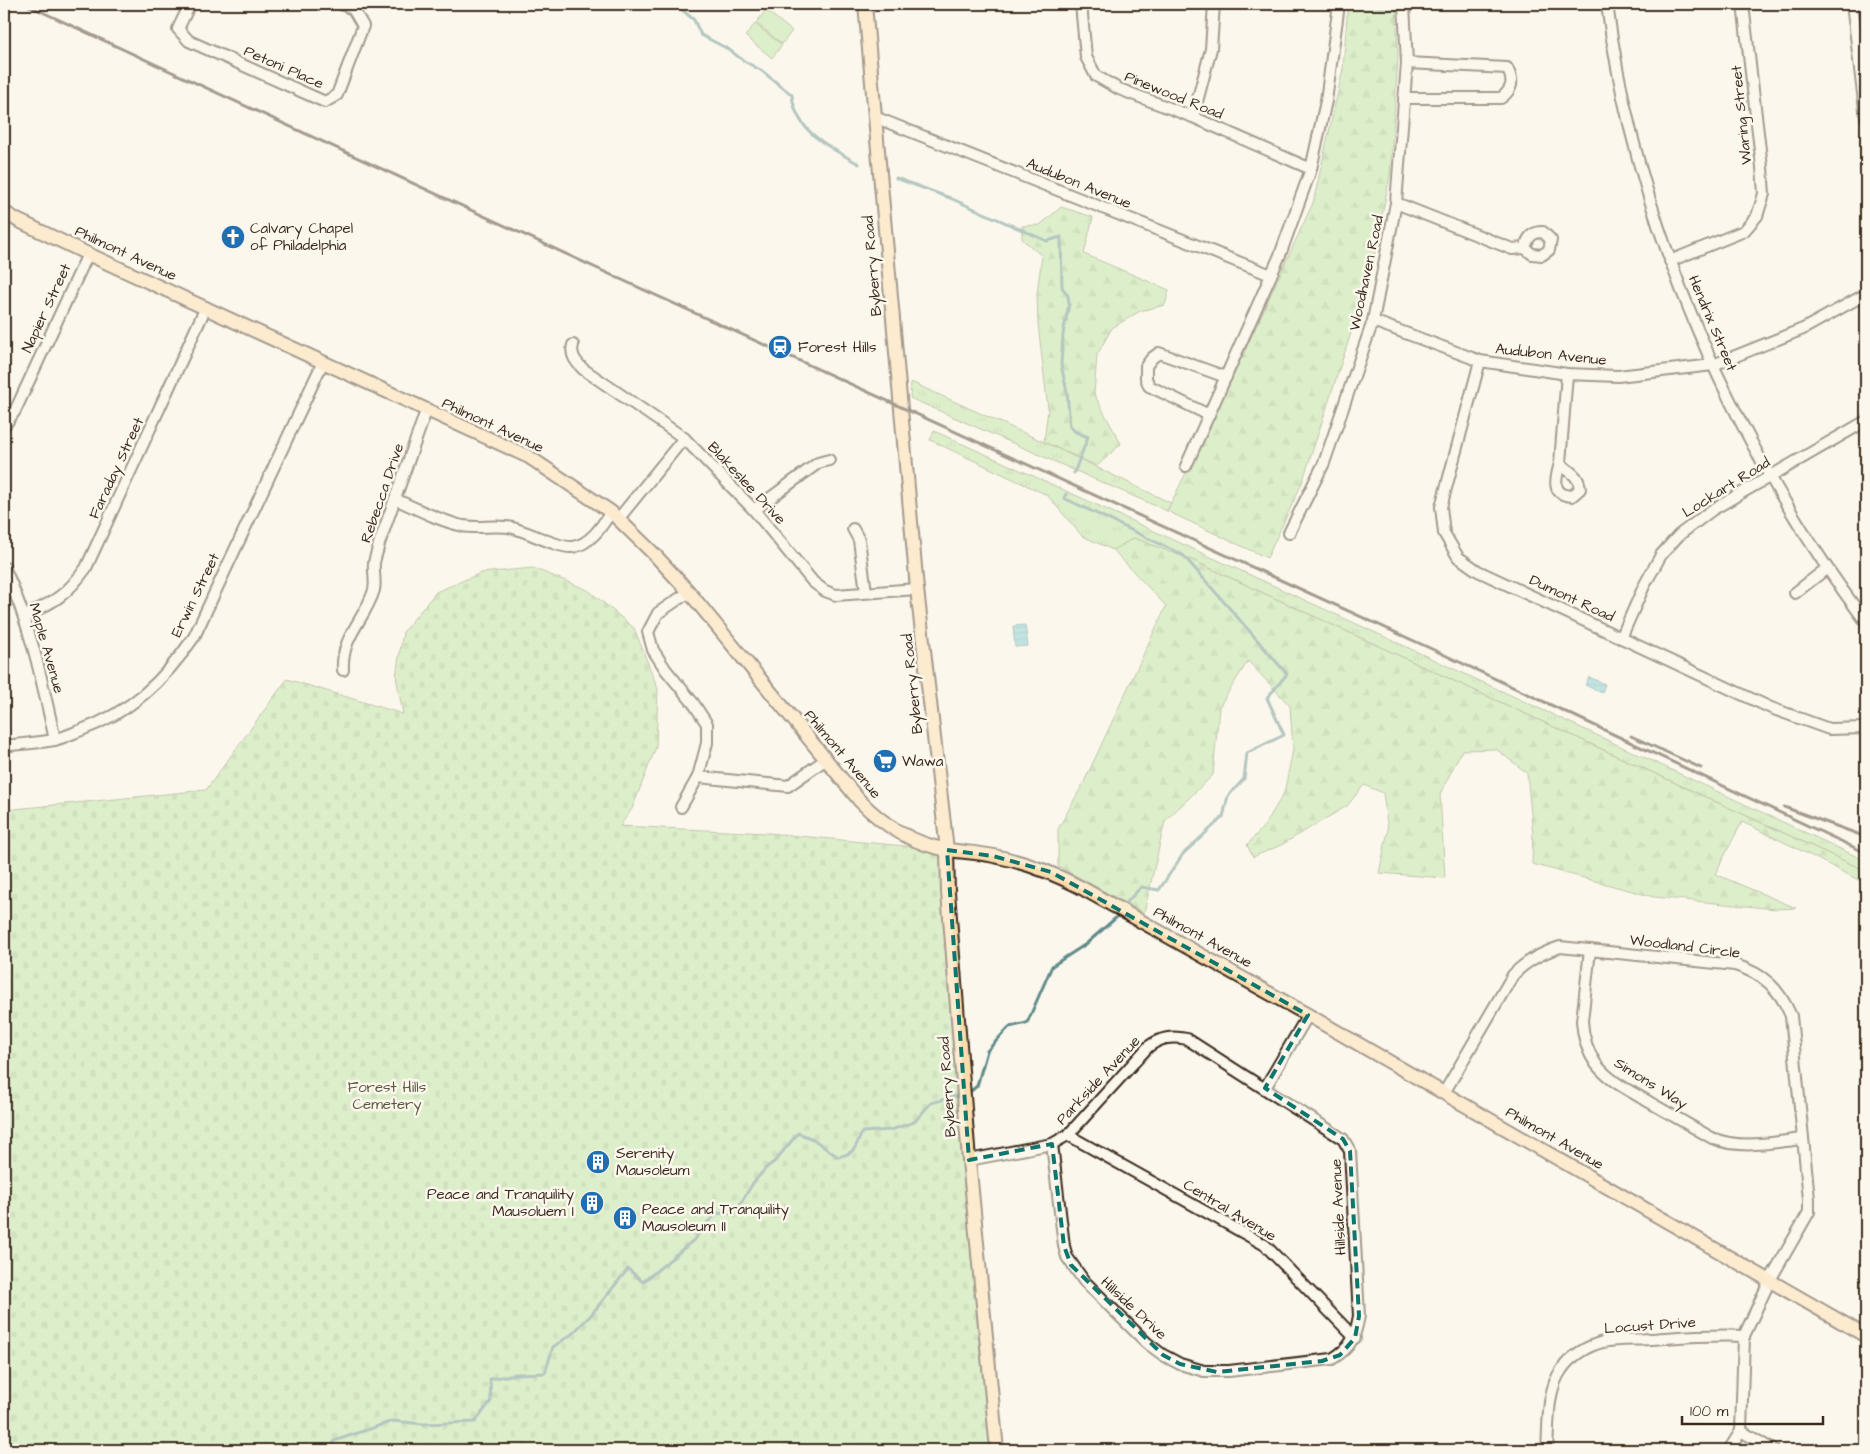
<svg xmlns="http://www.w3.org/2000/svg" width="1870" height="1454" viewBox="0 0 1870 1454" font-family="'Architects Daughter',sans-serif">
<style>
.grass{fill:url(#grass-tufts);stroke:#7a8660}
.forest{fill:url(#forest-firs);stroke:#7a8660}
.cemetery{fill:url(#cemetery-stones);stroke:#7a8660}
.pitch{fill:#b8e3a1;stroke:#7a8660}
.water{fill:url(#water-rules);stroke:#618b8b}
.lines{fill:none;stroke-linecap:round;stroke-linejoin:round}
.stream{stroke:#618b8b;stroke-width:3}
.minor-casing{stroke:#3b2a1e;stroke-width:14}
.major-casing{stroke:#3b2a1e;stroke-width:16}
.minor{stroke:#fbf7ec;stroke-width:10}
.major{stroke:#fcdcac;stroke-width:12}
.rail{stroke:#3b2a1e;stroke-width:3}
.marked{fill:none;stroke:#0f766e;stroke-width:4;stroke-dasharray:10 6;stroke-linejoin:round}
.labels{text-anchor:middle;stroke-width:5;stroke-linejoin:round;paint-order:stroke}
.street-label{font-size:15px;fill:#3b2a1e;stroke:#fbf7ec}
.poi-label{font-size:15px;fill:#3b2a1e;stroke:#fbf7ec;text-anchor:start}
.park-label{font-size:15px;fill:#5a583f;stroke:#fbf7ec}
</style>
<defs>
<pattern id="grass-tufts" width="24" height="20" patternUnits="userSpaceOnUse" patternTransform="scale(1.25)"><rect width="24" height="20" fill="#b8e3a1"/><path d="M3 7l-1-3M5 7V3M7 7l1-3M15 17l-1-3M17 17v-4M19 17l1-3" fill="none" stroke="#9fc38a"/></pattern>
<pattern id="forest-firs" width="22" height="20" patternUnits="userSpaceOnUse" patternTransform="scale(1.25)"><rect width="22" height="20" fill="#b8e3a1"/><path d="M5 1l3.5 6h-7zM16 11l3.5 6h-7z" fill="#9fc38a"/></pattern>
<pattern id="cemetery-stones" width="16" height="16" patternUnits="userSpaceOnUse" patternTransform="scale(1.25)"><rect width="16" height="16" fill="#b8e3a1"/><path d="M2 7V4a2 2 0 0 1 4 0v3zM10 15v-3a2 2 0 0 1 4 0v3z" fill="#9fc38a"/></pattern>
<pattern id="water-rules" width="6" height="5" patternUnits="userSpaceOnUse" patternTransform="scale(1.25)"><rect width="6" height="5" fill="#7acbd3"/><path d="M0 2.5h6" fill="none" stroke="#6aaeb5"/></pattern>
</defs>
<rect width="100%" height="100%" fill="#fbf7ec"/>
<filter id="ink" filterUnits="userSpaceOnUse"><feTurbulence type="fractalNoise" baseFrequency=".02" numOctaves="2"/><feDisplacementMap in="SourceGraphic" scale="10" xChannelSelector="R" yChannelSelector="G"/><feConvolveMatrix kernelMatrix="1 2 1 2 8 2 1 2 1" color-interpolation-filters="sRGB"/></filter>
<g filter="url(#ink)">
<g class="grass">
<polygon points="911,382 1044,442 1171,503 1167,511 910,398"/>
<path d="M934,431c312,141 623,285 932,430v10l-672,-310 -60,-23 -21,12 -31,-14 -35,-41 -117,-55z"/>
</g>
<g class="forest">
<polygon points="1348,4 1396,4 1398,58 1390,175 1371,272 1302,483 1267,558 1167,511 1217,411 1313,203 1343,69"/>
<polygon points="1061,207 1093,217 1084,254 1169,290 1165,305 1140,311 1112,328 1097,355 1094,394 1121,444 1097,466 1044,442 1048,409 1038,324 1037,293 1042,256 1022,239 1022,226 1040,225"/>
<polygon points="1134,538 1194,561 1866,871 1866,884 1794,847 1742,822 1715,874 1796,908 1776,909 1654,897 1532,864 1533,834 1527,773 1496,749 1462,750 1440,794 1445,878 1379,873 1388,831 1383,793 1364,785 1347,806 1281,845 1253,857 1247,845 1265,825 1284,793 1293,750 1290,706 1248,661 1219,707 1213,775 1165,821 1144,913 1058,866 1058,829 1084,782 1166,606 1113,550"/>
</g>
<polygon class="cemetery" points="533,568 588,590 634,628 658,689 656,747 632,809 620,826 768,833 947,850 997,1450 4,1450 4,810 206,790 287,679 403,714 396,676 403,632 436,592 481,573"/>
<g class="pitch">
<polygon points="766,10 792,31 782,44 756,23"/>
<polygon points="755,24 782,45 772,58 745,36"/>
</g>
<g class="water">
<polygon points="1025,625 1028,646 1015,647 1013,626"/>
<polygon points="1589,677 1605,684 1602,693 1585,685"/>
</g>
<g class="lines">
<g class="stream">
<path d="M669,4l11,4 14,12 7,15 27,14 16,12 18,10 30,24c4,38 38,52 67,69"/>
<polyline points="896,178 950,198 1047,241 1061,237 1062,287 1068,296 1069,304 1063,334 1061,365 1067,392 1070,427 1076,432 1088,437 1074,473"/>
<polyline points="1066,494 1064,498 1183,555 1287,674 1267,698 1284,735 1247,753 1244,779 1228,796 1223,817 1183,854 1159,890 1141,887 1126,903"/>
<polyline points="971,1091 977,1086 987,1051 1009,1027 1027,1023 1052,966 1086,944 1118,916"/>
<path d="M332,1450l2,-9 59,-20 30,3 52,-2 16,-21 -1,-22 27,-5 28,-1 8,-26 19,-13 19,-19 37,-46 15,13 53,-44 5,-9 16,-16 13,1 11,-11 12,-20 13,-15 9,-7 23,-28 15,6 25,18c17,-4 17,-8 24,-25l29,-2 23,-8 17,-19 25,-7"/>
</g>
<g class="minor-casing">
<g id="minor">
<polyline points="190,4 178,29 189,41 325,102 337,95 363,26 353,9 341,4"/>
<polyline points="1081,4 1086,57 1096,76 1119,89 1193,117 1311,169"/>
<path d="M1607,4c28,219 127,443 259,618"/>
<polyline points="1852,4 1866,118"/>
<path d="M1404,98h97c12,-9 13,-17 6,-30l-100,-5"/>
<polyline points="1193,117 1211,49 1214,4"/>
<polyline points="877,118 1271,275"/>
<path d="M1396,203l116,46 13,-1c3,-11 7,-16 18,-16l8,8 -2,10 -7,5 -10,-1 -7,-6"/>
<polyline points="1670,261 1744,231 1757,216 1764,194 1762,167 1743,4"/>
<polyline points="1373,321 1480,361 1567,374 1618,376 1713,365 1803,329 1866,294"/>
<path d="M573,345c-3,10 3,17 10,24l101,69 70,72 59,72 12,9 11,4 81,-6"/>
<polyline points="1480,361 1441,507 1444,533 1458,557 1478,571 1771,708 1829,729 1866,728"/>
<polyline points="1209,415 1149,386 1146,378 1146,366 1152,358 1159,353 1226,377"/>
<polyline points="4,426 15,411 88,254"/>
<path d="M1560,463c-4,15 -10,32 12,33l8,-7c-1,-15 -11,-16 -20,-26l7,-89"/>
<polyline points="1186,466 1280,255 1311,169 1326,101 1339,4"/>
<path d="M395,499c22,10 45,22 68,27 16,3 34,-2 50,2 16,4 45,20 59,19 18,-2 30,-21 39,-35"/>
<polyline points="754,510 818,463 829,460"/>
<polyline points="619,518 684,438"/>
<polyline points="853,529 859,540 866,592"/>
<polyline points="1289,533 1324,463 1373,321 1396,203 1407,63 1404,4"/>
<path d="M4,567c26,56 38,113 51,173"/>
<polyline points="1795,593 1826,569"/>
<path d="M25,616c30,-15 41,-20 61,-48l120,-261"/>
<polyline points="1621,638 1644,586 1661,555 1679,535 1712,510 1866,421"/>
<path d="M343,670c-2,-34 22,-50 31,-80 2,-9 -1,-18 0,-27 1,-6 4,-13 5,-19l47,-133"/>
<path d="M4,746c16,-2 34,-3 50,-6 8,-2 17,-6 25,-9 52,-19 84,-49 115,-94l129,-275"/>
<polyline points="698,777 788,786 825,760"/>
<polyline points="681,807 698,777 707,743 707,724 694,704 666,670 653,650 648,632 658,613 689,592"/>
<path d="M1590,950l-8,71c1,16 5,30 14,43 14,18 34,27 53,38 21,12 42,24 63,36 29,12 61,4 91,1"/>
<polyline points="1265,1088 1308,1015"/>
<path d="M1444,1093l69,-118c13,-14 28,-22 47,-28l175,18c29,9 44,23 56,51l18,183v13l-39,68 -26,56 -3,95 -12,19"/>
<polyline points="1068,1135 1265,1245 1355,1338"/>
<path d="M969,1160l83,-16 16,-9 80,-88c13,-10 24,-11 39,-8l156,100 7,12 9,165c-4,21 -7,31 -27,43l-103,12h-25l-24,-7 -17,-9 -16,-12 -63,-62 -17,-24 -3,-11 -12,-102"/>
<polyline points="1741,1431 1773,1450"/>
<path d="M1547,1450c2,-26 -1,-59 15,-81 9,-13 25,-23 41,-27 14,-3 31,-2 46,-3 32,-2 63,-5 95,-3"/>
</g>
</g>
<g class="major-casing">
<g id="major">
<polyline points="865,4 917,589 947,850 948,892 969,1160 997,1450"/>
<path d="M4,212l13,8 71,34 441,203 82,55 44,43 34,37 170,208c24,25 54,44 89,50 15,2 31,3 46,6 31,6 59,17 86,31l228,128 558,321"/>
</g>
</g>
<use href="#minor" class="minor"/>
<use href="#major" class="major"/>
<g class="rail">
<polyline points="25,4 607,273 1434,650 1866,853"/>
<polyline points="1631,736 1701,768"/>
<polyline points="1784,807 1866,837"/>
</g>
</g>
</g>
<path d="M0 0H1870V1454H0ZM947,850l46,6 58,16 257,143 -43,73 78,51 7,12 9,165 -4,22 -15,17 -18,6 -105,11 -37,-8 -17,-9 -92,-90 -7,-19 -12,-102 -83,16z" fill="#fbf7ec" fill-opacity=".55" fill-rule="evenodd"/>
<path class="marked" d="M947,850l46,6 58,16 257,143 -43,73 78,51 7,12 9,165 -4,22 -15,17 -18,6 -105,11 -37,-8 -17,-9 -92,-90 -7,-19 -12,-102 -83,16z"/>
<defs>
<g id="church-disc" transform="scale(1.25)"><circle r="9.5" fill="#1f6fb2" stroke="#fbf7ec"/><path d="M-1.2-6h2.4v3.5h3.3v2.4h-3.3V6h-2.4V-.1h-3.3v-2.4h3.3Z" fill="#fff"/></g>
<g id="station-disc" transform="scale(1.25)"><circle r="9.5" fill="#1f6fb2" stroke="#fbf7ec"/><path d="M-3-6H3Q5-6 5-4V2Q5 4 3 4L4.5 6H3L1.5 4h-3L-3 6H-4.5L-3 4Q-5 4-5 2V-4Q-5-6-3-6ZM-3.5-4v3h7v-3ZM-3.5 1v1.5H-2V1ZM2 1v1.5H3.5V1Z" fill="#fff"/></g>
<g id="supermarket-disc" transform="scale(1.25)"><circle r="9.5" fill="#1f6fb2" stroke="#fbf7ec"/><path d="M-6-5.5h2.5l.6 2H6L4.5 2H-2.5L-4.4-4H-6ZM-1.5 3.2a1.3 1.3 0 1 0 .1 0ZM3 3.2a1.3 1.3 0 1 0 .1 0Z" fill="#fff"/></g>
<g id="building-disc" transform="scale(1.25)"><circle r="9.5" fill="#1f6fb2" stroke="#fbf7ec"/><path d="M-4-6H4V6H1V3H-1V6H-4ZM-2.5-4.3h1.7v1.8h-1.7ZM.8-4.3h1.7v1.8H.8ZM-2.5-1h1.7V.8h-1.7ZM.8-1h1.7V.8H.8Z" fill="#fff"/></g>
</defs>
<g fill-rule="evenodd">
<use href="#church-disc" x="233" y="237"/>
<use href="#station-disc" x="780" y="347"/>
<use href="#supermarket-disc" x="885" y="761"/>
<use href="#building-disc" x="598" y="1162"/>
<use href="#building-disc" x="592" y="1203"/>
<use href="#building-disc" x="625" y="1218"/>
</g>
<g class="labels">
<g class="street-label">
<text transform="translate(284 67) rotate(24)" y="5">Petoni Place</text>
<text transform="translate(1174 95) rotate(22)" y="5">Pinewood Road</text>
<text transform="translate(1741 115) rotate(-96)" y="5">Waring Street</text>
<text transform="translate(1079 183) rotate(22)" y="5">Audubon Avenue</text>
<text transform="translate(126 253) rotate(25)" y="5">Philmont Avenue</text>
<text transform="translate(872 266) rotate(-95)" y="5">Byberry Road</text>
<text transform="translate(1366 273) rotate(-78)" y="5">Woodhaven Road</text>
<text transform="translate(46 308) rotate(-65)" y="5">Napier Street</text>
<text transform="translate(1713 323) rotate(67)" y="5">Hendrix Street</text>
<text transform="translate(1551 354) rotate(6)" y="5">Audubon Avenue</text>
<text transform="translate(493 425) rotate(25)" y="5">Philmont Avenue</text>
<text transform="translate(116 468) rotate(-65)" y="5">Faraday Street</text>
<text transform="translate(747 483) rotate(47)" y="5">Blakeslee Drive</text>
<text transform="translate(1726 487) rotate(-32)" y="5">Lockart Road</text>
<text transform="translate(382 493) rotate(-71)" y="5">Rebecca Drive</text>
<text transform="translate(195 595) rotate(-64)" y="5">Erwin Street</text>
<text transform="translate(1572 598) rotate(25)" y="5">Dumont Road</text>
<text transform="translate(47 648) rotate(74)" y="5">Maple Avenue</text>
<text transform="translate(912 684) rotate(-96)" y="5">Byberry Road</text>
<text transform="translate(843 754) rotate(50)" y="5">Philmont Avenue</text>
<text transform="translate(1203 937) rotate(29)" y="5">Philmont Avenue</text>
<text transform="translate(1685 946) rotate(7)" y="5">Woodland Circle</text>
<text transform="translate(1098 1080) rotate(-47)" y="5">Parkside Avenue</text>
<text transform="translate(1651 1083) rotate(32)" y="5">Simons Way</text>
<text transform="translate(947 1087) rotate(-94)" y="5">Byberry Road</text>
<text transform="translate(1555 1138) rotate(30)" y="5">Philmont Avenue</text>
<text transform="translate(1338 1207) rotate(-93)" y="5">Hillside Avenue</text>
<text transform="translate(1230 1210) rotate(31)" y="5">Central Avenue</text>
<text transform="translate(1134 1308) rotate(43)" y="5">Hillside Drive</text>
<text transform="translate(1650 1325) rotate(-4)" y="5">Locust Drive</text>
</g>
<g class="poi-label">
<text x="250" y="233">Calvary Chapel<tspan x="250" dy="17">of Philadelphia</tspan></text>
<text x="798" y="352">Forest Hills</text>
<text x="902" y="766">Wawa</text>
<text x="616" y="1158">Serenity<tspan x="616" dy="17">Mausoleum</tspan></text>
<text x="574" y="1199" text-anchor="end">Peace and Tranquility<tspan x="574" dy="17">Mausoluem I</tspan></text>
<text x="642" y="1214">Peace and Tranquility<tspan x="642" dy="17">Mausoleum II</tspan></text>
</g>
<g class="park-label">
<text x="387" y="1092">Forest Hills<tspan x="387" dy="17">Cemetery</tspan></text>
</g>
</g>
<rect width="1870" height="1454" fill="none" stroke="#fbf7ec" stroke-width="20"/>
<rect x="10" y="10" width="1850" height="1434" fill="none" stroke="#3b2a1e" stroke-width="2" filter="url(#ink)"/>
<path d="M1682 1416v8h141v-8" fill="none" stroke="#3b2a1e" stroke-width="2.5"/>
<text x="1690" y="1416" font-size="15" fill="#3b2a1e" stroke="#fbf7ec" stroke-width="4" paint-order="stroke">100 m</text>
</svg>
